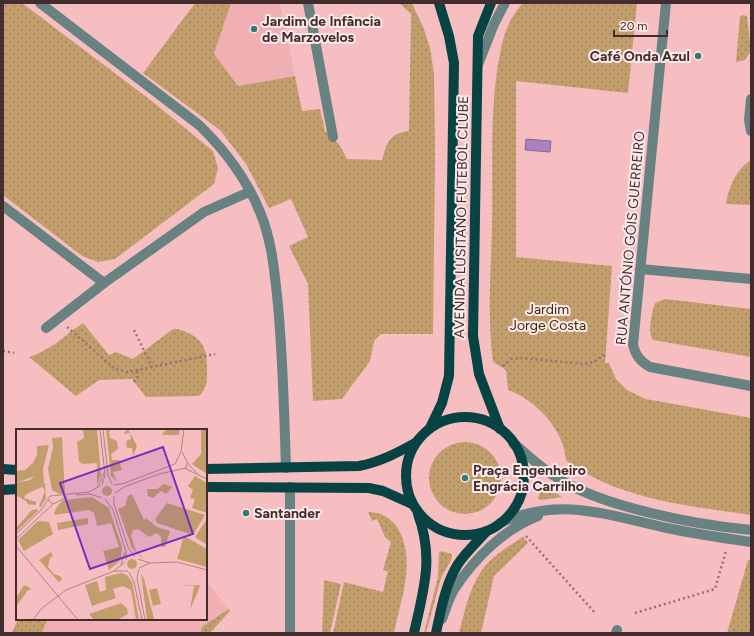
<svg xmlns="http://www.w3.org/2000/svg" width="754" height="636" viewBox="0 0 754 636" font-family="Figtree,sans-serif">
<style>
.built{fill:#efafb3}
.grass{fill:url(#grass-dots)}
.water{fill:#aa81bf;stroke:#8b6894}
.lines{fill:none;stroke-linecap:round;stroke-linejoin:round}
.path{stroke:#977073;stroke-width:2.5;stroke-dasharray:2 3;stroke-linecap:butt}
.minor{stroke:#688281;stroke-width:10}
.major{stroke:#084343;stroke-width:10}
.poi-dot{fill:#317a79;stroke:#fceaeb;stroke-width:1.5}
.labels{text-anchor:middle;stroke-width:4;stroke-linejoin:round;paint-order:stroke}
.poi-label{font-size:14px;font-weight:bold;fill:#432c2e;stroke:#fceaeb;text-anchor:start}
.street-label{font-size:14px;fill:#432c2e;stroke:#fceaeb}
.park-label{font-size:14px;fill:#3c280a;stroke:#fceaeb}
.inset-road{fill:none;stroke:#af8486;stroke-width:1}
.view{fill:#7b2cbf;fill-opacity:0.15;stroke:#7b2cbf;stroke-width:2}
.inset-edge{fill:none;stroke:#432c2e;stroke-width:2}
</style>
<defs>
<pattern id="grass-dots" width="8" height="8" patternUnits="userSpaceOnUse"><rect width="8" height="8" fill="#c39e6d"/><path d="M2 2h.1M6 6h.1" fill="none" stroke="#a0815a" stroke-width="1.8" stroke-linecap="round"/></pattern>
</defs>
<rect width="100%" height="100%" fill="#f7bec1"/>
<g class="built">
<polygon points="231,3 280,3 295,76 238,86 214,55"/>
<polygon points="206,580 230,611 210,633 12,633 18,619 206,619"/>
</g>
<g class="grass">
<polygon points="3,3 22,3 153,102 213,151 218,168 214,184 115,259 98,262 82,256 3,195"/>
<path d="M195,3h36l-17,51 24,32 57,-10 7,35 18,-2 5,22 14,13 8,15 35,1c5,-18 7,-26 27,-29l2,-117 -12,-11h13l12,26 6,19 4,25 1,82 -2,179h-52l-7,7 -4,20 -28,38 -29,2 -5,-117 -19,-38 19,-9 -17,-38 -22,9 -23,-44 -26,-34 -77,-57z"/>
<path d="M523,3h114l-9,90 -112,-12v176l96,9 -7,97h4l7,16 11,11 19,9 105,19v97c-62,-9 -135,-16 -185,-55 -2,-30 -30,-60 -58,-70l-2,-20 -13,-8c-6,-45 -2,-91 -1,-137 1,-54 -3,-123 9,-176 3,-17 10,-33 22,-46z"/>
<polygon points="743,15 747,16 751,51 745,60 736,62 740,16"/>
<path d="M751,160v45l-25,-1c2,-16 11,-36 25,-44z"/>
<path d="M665,299l86,10v48l-98,-17c-6,-7 -1,-28 2,-37z"/>
<path d="M83,323l26,32 7,-3 17,7 40,-30c6,0 10,1 15,4 16,7 19,18 19,35 0,11 1,20 -8,28l-53,1 -14,-18 -33,1 -23,16 -47,-39c21,-6 36,-22 54,-34z"/>
<circle cx="465" cy="478" r="36"/>
<polygon points="542,485 562,497 541,500 538,499"/>
<path d="M368,512c12,0 22,5 29,15 20,32 4,72 -3,106h-61l11,-51 39,10 5,-21 -5,-1 8,-28 -6,-5 -8,-18 -5,2z"/>
<path d="M523,537l5,6 -34,33 -13,57h-22c6,-23 12,-52 28,-69 10,-11 23,-19 36,-27z"/>
<polygon points="441,551 452,554 452,558 441,578 426,633 424,633 438,577 439,553"/>
<polygon points="748,560 751,560 751,633 727,633"/>
<polygon points="324,580 341,584 330,633 322,633"/>
<polygon points="229,609 230,611 210,633 200,633 203,626"/>
<polygon points="18,619 47,619 42,633 12,633"/>
</g>
<polygon class="water" points="526,139 551,141 550,152 525,150"/>
<g class="lines">
<g class="path">
<polyline points="67,327 115,369 128,372 215,354"/>
<polyline points="134,330 152,367"/>
<polyline points="3,351 14,353"/>
<polyline points="503,366 512,359 521,358 585,364 593,362 607,354"/>
<polyline points="134,382 138,376 136,370"/>
<polyline points="526,536 596,614"/>
<polyline points="635,613 715,589 726,551"/>
</g>
<g class="minor">
<path d="M40,3l159,122c26,25 47,53 61,87 11,26 14,55 17,83 6,57 7,115 9,173"/>
<polyline points="308,3 333,137"/>
<path d="M666,3l-33,342c3,11 7,16 17,22l101,19"/>
<polyline points="478,65 494,24 505,3"/>
<polyline points="751,99 749,120 751,131"/>
<polyline points="3,206 104,283"/>
<polyline points="640,269 751,279"/>
<polyline points="46,328 104,283 204,212 249,192"/>
<path d="M513,443c14,11 27,25 43,34 45,30 141,48 195,53"/>
<path d="M500,523c60,-27 107,-8 167,5 28,6 56,10 84,14"/>
<path d="M442,619c4,-10 7,-22 13,-31 20,-30 49,-59 83,-72"/>
<polyline points="290,633 290,487"/>
<polyline points="616,633 617,630"/>
</g>
<g class="major">
<polyline points="491,3 478,36 473,336 479,374 500,429"/>
<circle cx="465" cy="476" r="59"/>
<polyline points="430,428 442,403 449,376 454,63 449,36 439,3"/>
<polyline points="3,469 17,470"/>
<path d="M206,469l153,-3c21,-4 38,-13 56,-23"/>
<polyline points="206,487 369,488 383,491 412,504"/>
<polyline points="3,490 17,489"/>
<path d="M414,633c10,-45 20,-75 4,-119"/>
<path d="M436,633c5,-23 9,-48 22,-69 8,-12 19,-22 29,-33"/>
</g>
</g>
<g class="poi-dot">
<circle cx="254" cy="29" r="4"/>
<circle cx="698" cy="56" r="4"/>
<circle cx="465" cy="478" r="4"/>
<circle cx="246" cy="513" r="4"/>
</g>
<g class="labels">
<g class="poi-label">
<text x="262" y="26">Jardim de Infância<tspan x="262" dy="16">de Marzovelos</tspan></text>
<text x="690" y="61" text-anchor="end">Café Onda Azul</text>
<text x="473" y="475">Praça Engenheiro<tspan x="473" dy="16">Engrácia Carrilho</tspan></text>
<text x="254" y="518">Santander</text>
</g>
<g class="street-label">
<text transform="translate(461 217) rotate(-89)" y="5">AVENIDA LUSITANO FUTEBOL CLUBE</text>
<text transform="translate(630 238) rotate(-85)" y="5">RUA ANTÓNIO GÓIS GUERREIRO</text>
</g>
<g class="park-label">
<text x="548" y="314">Jardim<tspan x="548" dy="16">Jorge Costa</tspan></text>
</g>
</g>
<g transform="translate(16 429)">
<rect width="191" height="191" fill="#f7bec1"/>
<path d="M81,0l4,46 -4,10v-22l-15,1 -3,-3 -2,-19 7,-4 -1,-8zM90,0h3l1,9 7,3 1,8 -7,5 1,6h7l3,10 -9,2 4,10 -6,-6zM111,0h1l9,17 -4,10 -1,-8h-5l-1,-7 5,-2 -1,-6 -6,1zM150,0h14l-1,6h-17zM185,0h6v45l-15,-10 9,-10zM46,8l3,56 -6,1 -7,-4 -4,-21 5,-22 -1,-9zM33,16l-6,24 -5,6 -22,8v-12l9,-1 8,-7 4,-8v-9zM179,47l12,7v30l-15,-5 3,-9 -5,-1 3,-8 -5,-4zM29,54l1,15 -5,9 -2,-1 6,-15 -3,-4 -16,7 -2,4 12,4v3l-9,-1v-2l-9,-6zM148,55l8,3 -6,7 -5,-3 -8,7 -5,-2 -1,-7h10zM86 62a5 5 0 1 1 10 0a5 5 0 1 1-10 0ZM116,65l12,26 2,-2 11,9 13,4 -5,16h-4v-10l-4,-4 -8,4 -11,-8 -5,1 -2,5 5,16 9,8 -5,-3 -8,-8 -14,-39 7,-3 3,-10zM76,68l17,11 13,39 -1,13 -12,10 -6,-19 16,-4 -8,-24 -14,3 -3,-13 -5,-3 -35,5 2,-7 7,-8zM151,74l38,12 -12,20 -36,-12 -2,-4zM21,80l1,2 -22,21v-4l16,-18zM72,89v6l-30,6 -1,-7zM191,90v26l-12,-8zM22,92l11,1 4,12 -29,17 -6,-11zM168,107l23,13v18l-30,-8zM35,123l2,4 -3,2 -2,9 6,7 6,2 2,3 -3,3 -20,-22zM111 135a5 5 0 1 1 10 0a5 5 0 1 1-10 0ZM105,144l6,2 5,7 7,38h-3l-5,-30 -8,-4 -10,3 3,9 -24,8 -7,-21 12,-4 3,11 6,-2 -1,-13zM125,145l3,5 10,40 -7,1zM8,156l5,2 2,3h-3l-12,17v-9zM184,156l-4,11 -6,14 4,-24h-16zM105,174l6,5 1,6 -11,6h-23l-5,-6z" fill="#c39e6d"/>
<path d="M27,40l1,14 -22,14 -6,-1v-13l14,-3z" fill="#c39e6d"/>
<path d="M141,159l4,16 -8,2 -4,-16z" fill="#c39e6d"/>
<path class="inset-road" d="M84,0l5,46 -3,10M87,0l5,46 4,9M166,23l7,13 8,8M168,39l23,11M97,56l9,-1 53,-20 6,-12 3,-23M82,58l6,-14M99,64l9,-6 35,-13 27,-6 1,-5M60,66l14,-1 12,4M98,67v8l14,43 7,10M89,70l8,11 13,42v8M32,71l5,4 14,-7M0,105l26,-25 8,-13 39,-4 11,-6M0,110l37,-35M0,117l62,74M122,130l12,4 27,-1 30,8M105,136l4,-13M123,139l11,-5M123,140l-2,9 8,42M98,142h14M113,143l5,10 8,38M17,191l9,-12 24,-18 48,-19 11,-9"/>
<path class="view" d="M147,18l30,87 -103,35 -30,-86z"/>
<rect width="191" height="191" class="inset-edge"/>
</g>
<rect width="754" height="636" fill="none" stroke="#432c2e" stroke-width="8"/>
<path d="M614 30v6h53v-6" fill="none" stroke="#432c2e" stroke-width="2"/>
<text x="620" y="30" font-size="12" fill="#432c2e" stroke="#fceaeb" stroke-width="3" paint-order="stroke">20 m</text>
</svg>
